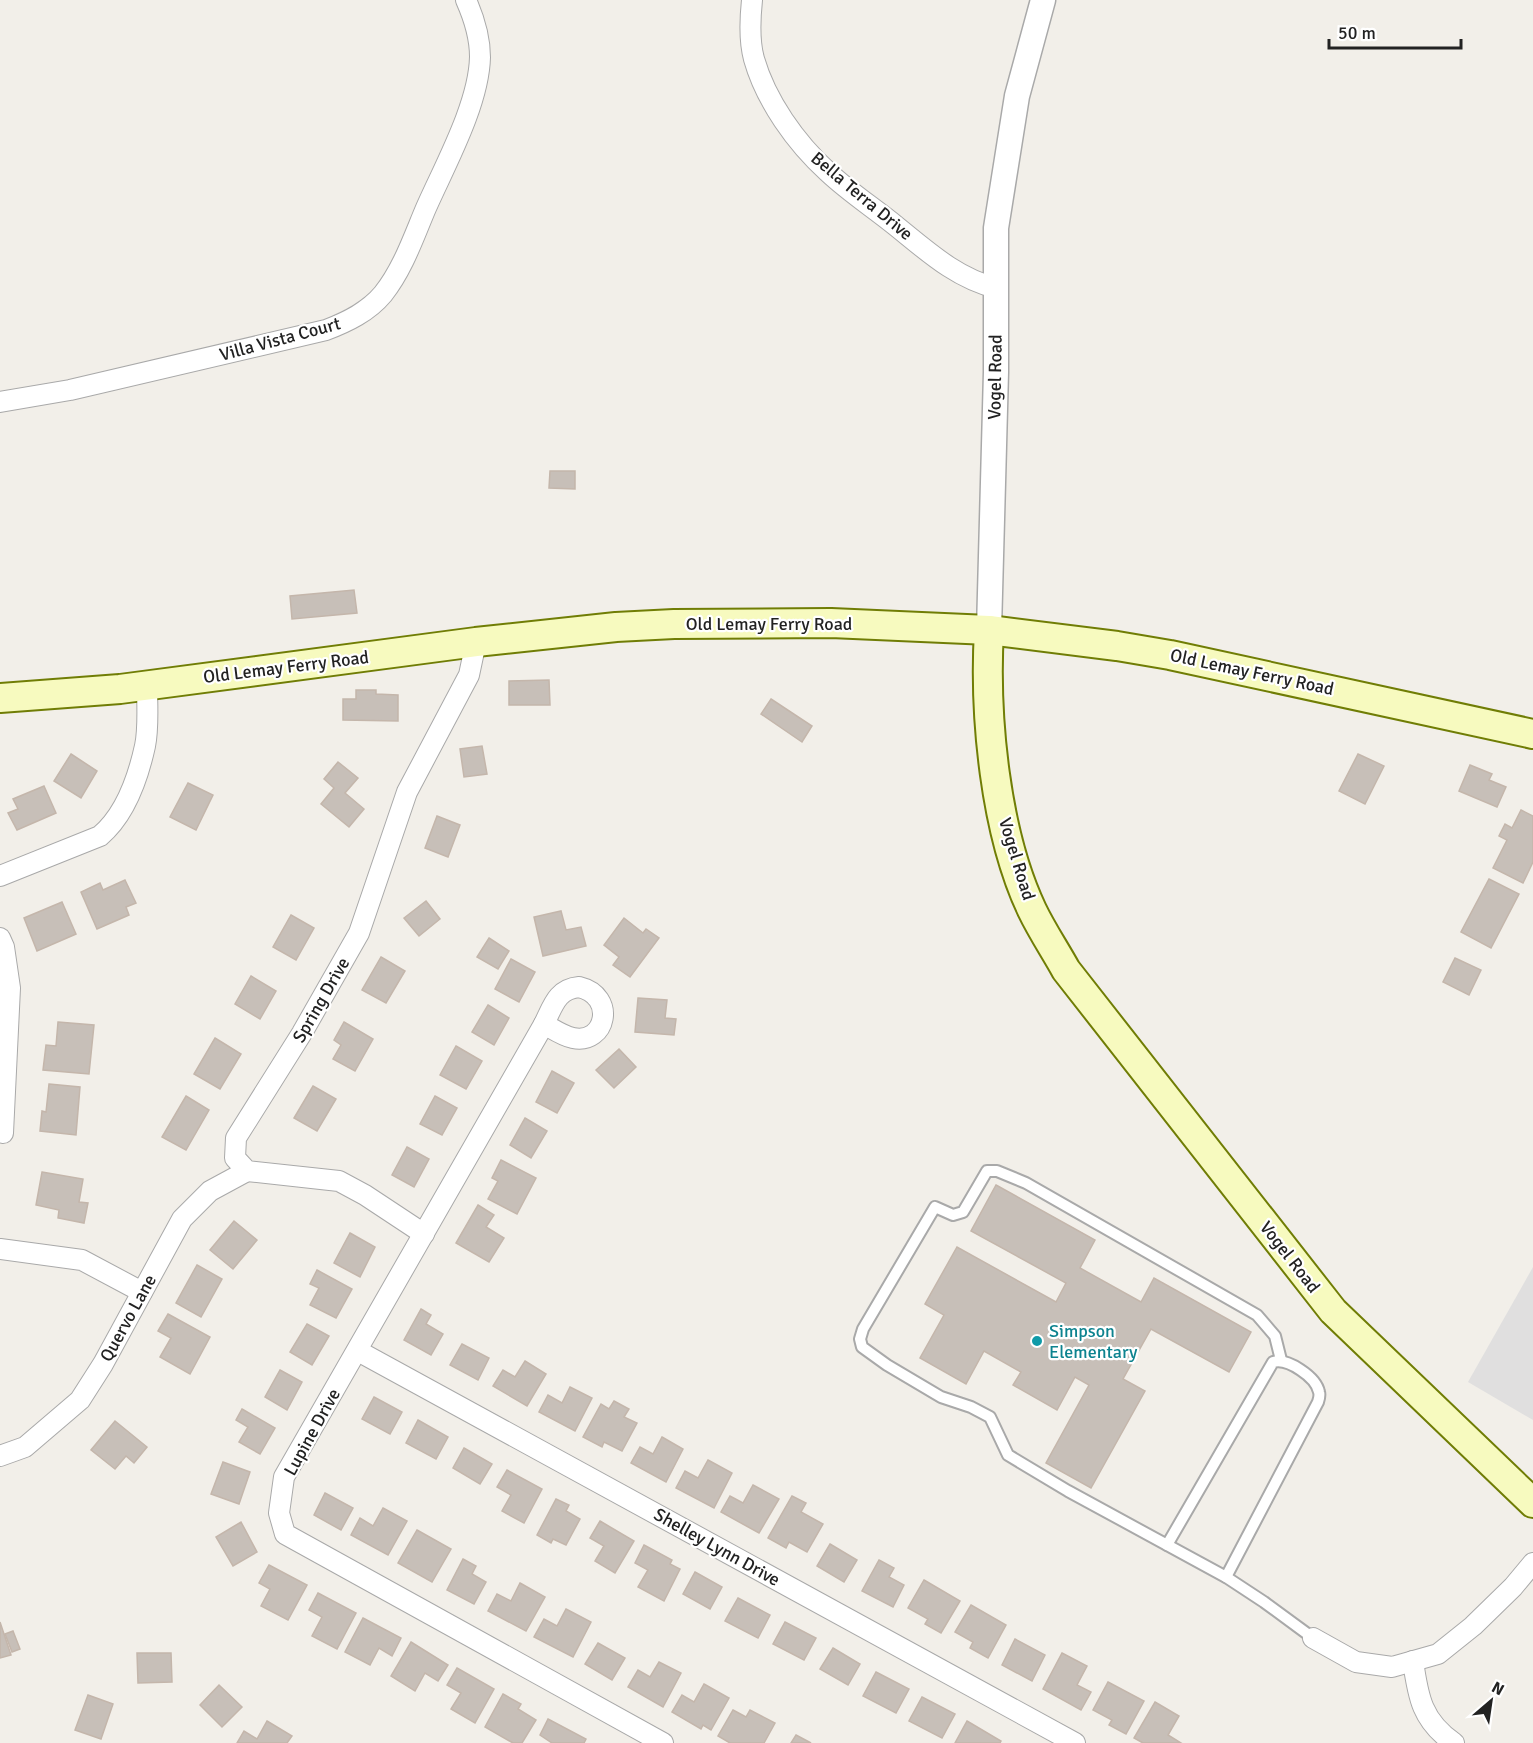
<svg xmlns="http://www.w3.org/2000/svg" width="1533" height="1743" viewBox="0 0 1533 1743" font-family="Signika,sans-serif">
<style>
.residential{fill:#e0dfdf}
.building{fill:#c7bfb8;stroke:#c4b6ab;stroke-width:1.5}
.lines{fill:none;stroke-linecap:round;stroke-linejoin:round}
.service-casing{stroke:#a9a9a9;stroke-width:14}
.minor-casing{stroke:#a9a9a9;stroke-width:22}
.tertiary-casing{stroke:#a9a9a9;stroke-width:27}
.secondary-casing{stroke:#707d05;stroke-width:32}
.service{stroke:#fff;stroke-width:10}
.minor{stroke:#fff;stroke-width:20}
.tertiary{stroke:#fff;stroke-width:24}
.secondary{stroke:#f7fabf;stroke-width:28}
.culture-dot{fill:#0f9aa8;stroke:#fff;stroke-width:2}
.labels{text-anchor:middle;stroke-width:4.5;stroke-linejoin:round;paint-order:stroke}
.street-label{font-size:18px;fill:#222;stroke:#fff}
.culture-label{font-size:18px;fill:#0d838f;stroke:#fff;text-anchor:start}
</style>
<rect width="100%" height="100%" fill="#f2efe9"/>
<polygon class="residential" points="1533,1267 1533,1420 1468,1382"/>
<g class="building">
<polygon points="550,471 575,471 575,489 549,488"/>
<polygon points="354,590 357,613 292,619 290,596"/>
<polygon points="549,680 550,705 509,705 509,681"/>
<polygon points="356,690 376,690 376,694 398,695 398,721 343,720 343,699 356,699"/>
<polygon points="771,699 812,726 802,742 761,714"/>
<polygon points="482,746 487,774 464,777 460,749"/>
<polygon points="71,754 97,771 81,798 54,781"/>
<polygon points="1358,754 1384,766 1365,804 1339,791"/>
<polygon points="338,762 358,778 345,793 364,809 349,827 321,804 334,788 324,779"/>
<polygon points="1470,765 1492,774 1489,780 1506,787 1497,807 1459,791"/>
<polygon points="188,783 213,795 196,830 170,817"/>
<polygon points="44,786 56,813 17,830 8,813 18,809 13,799"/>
<polygon points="1521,810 1533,816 1533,862 1523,883 1493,868 1507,840 1499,836 1505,824 1512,828"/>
<polygon points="437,816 460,825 448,857 425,848"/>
<polygon points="1489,879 1519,894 1491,948 1461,932"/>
<polygon points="125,880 136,903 126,907 129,915 97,929 81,892 100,883 103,890"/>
<polygon points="426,901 440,919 419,936 404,918"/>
<polygon points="62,902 76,934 37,951 24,918"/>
<polygon points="561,911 566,930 581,927 586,946 543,956 534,917"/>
<polygon points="291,915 314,928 296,960 273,947"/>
<polygon points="624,918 643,933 646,929 659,938 630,977 613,965 619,957 604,945"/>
<polygon points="489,938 509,951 498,969 477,957"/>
<polygon points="381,957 405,971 386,1003 362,990"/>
<polygon points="1455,958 1481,970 1469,995 1443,982"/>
<polygon points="511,959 535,972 519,1002 495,989"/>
<polygon points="251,976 276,991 260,1019 235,1004"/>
<polygon points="638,998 667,1000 665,1018 676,1019 674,1035 635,1032"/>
<polygon points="488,1005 509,1018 494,1045 472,1032"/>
<polygon points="58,1022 94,1025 89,1074 43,1070 46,1045 56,1046"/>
<polygon points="344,1022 373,1039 355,1071 333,1059 341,1045 334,1040"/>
<polygon points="215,1038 241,1054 220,1089 194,1074"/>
<polygon points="456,1046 482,1061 466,1089 440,1075"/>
<polygon points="619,1049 636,1067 614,1088 596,1070"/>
<polygon points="552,1071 574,1083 557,1113 536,1102"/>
<polygon points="49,1084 80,1087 76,1135 40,1131 42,1111 46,1112"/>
<polygon points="313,1086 336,1099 317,1131 294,1118"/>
<polygon points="186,1096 209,1110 186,1150 162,1137"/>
<polygon points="435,1096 457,1108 442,1135 420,1124"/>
<polygon points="525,1118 547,1131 531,1158 510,1145"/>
<polygon points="407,1147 429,1159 414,1187 392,1175"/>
<polygon points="501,1160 536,1178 517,1214 488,1199 498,1181 492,1178"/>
<polygon points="42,1172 83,1179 79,1202 88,1203 84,1223 58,1218 59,1210 36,1205"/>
<polygon points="996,1185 1095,1240 1080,1268 1141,1302 1154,1278 1251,1332 1229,1372 1151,1329 1123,1379 1145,1391 1091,1488 1046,1463 1089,1385 1075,1377 1057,1410 1013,1385 1021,1372 984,1351 966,1384 920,1358 944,1315 925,1304 957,1247 1056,1302 1066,1283 971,1231"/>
<polygon points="478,1205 494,1215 486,1227 504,1238 489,1262 456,1243"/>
<polygon points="234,1221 257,1240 233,1269 210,1250"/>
<polygon points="350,1233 375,1247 360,1277 334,1263"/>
<polygon points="197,1265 222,1279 201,1317 176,1303"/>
<polygon points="317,1270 352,1289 336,1318 310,1305 319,1288 310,1284"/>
<polygon points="421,1309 431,1315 426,1324 443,1334 431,1355 404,1340"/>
<polygon points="168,1314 210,1337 190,1374 160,1357 171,1338 158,1331"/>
<polygon points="307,1324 329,1336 312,1365 290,1352"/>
<polygon points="462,1344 489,1358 478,1380 450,1365"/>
<polygon points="525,1361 546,1374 527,1406 493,1386 503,1370 515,1377"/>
<polygon points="280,1370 302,1382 287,1410 265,1397"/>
<polygon points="570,1387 592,1398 575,1431 539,1412 548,1395 562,1403"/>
<polygon points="374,1397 402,1412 390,1434 362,1419"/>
<polygon points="614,1401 629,1409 624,1417 637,1423 622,1451 604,1442 602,1447 583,1437 601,1404 609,1409"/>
<polygon points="242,1409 275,1428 260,1454 239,1442 248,1427 236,1420"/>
<polygon points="418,1420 448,1437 436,1459 406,1443"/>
<polygon points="115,1421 147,1447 134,1463 126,1456 115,1469 91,1450"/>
<polygon points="662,1437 683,1449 666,1482 631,1463 640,1447 653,1454"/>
<polygon points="464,1448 492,1464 480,1484 453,1468"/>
<polygon points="708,1460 732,1473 714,1508 676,1488 685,1471 698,1478"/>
<polygon points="223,1462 250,1472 239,1504 211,1494"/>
<polygon points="507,1470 542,1489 524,1523 502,1511 511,1495 497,1487"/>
<polygon points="753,1485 779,1499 759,1533 721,1512 730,1496 743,1503"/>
<polygon points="325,1493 353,1508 341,1530 314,1515"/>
<polygon points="792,1496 806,1503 801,1512 823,1524 807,1552 789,1542 786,1548 768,1538"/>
<polygon points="556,1499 569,1505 566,1511 580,1519 566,1545 553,1539 551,1543 537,1535"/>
<polygon points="383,1508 407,1521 388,1555 351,1535 360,1518 373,1526"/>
<polygon points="600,1521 634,1541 615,1573 595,1561 604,1546 590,1538"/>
<polygon points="241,1522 257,1552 233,1566 216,1537"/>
<polygon points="417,1530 451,1549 432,1582 398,1563"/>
<polygon points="830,1544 857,1560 844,1582 817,1566"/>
<polygon points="644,1545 672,1560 670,1564 680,1569 664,1601 638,1587 648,1570 635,1563"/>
<polygon points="463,1559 476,1566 472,1574 486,1582 474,1604 447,1590"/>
<polygon points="879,1560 894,1568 889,1577 904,1585 893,1607 862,1591"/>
<polygon points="269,1565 307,1585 288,1620 261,1606 270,1589 259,1583"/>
<polygon points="695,1572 722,1587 710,1609 683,1594"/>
<polygon points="924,1580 960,1601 941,1633 925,1624 928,1619 908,1608"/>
<polygon points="520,1583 545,1597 526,1631 488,1611 497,1594 511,1601"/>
<polygon points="318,1593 356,1613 337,1649 312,1636 322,1617 309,1610"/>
<polygon points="738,1598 770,1615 758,1638 725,1621"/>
<polygon points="971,1605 1006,1625 988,1658 970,1648 973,1642 955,1632"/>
<polygon points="566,1609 591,1622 573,1657 534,1637 544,1619 557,1626"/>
<polygon points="363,1618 401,1638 392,1656 379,1648 370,1665 345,1652"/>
<polygon points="0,1622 11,1655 0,1658"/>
<polygon points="785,1622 816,1638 804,1660 773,1644"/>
<polygon points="13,1631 20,1649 12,1652 5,1634"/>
<polygon points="1015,1639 1045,1655 1032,1681 1002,1665"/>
<polygon points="411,1642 448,1665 438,1681 425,1673 415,1691 391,1676"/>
<polygon points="598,1643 625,1658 612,1680 585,1664"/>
<polygon points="833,1648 860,1664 848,1685 820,1669"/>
<polygon points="137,1653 171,1653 172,1682 138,1683"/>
<polygon points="1062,1653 1087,1666 1077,1685 1091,1692 1081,1710 1043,1689"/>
<polygon points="659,1662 681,1673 663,1707 628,1687 638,1670 650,1677"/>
<polygon points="457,1668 494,1689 475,1723 451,1709 461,1693 447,1685"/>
<polygon points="876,1672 909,1689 896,1713 863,1696"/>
<polygon points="1108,1682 1144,1701 1126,1734 1109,1725 1112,1720 1093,1710"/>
<polygon points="704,1684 729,1698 711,1730 703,1725 701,1729 672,1712 682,1695 694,1702"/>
<polygon points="219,1685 242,1707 222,1727 200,1705"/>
<polygon points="503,1694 521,1704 518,1709 536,1720 522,1743 513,1743 485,1727"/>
<polygon points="88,1695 113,1704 101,1739 75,1730"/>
<polygon points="922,1697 955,1714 942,1738 909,1721"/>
<polygon points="1155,1702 1179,1716 1168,1735 1181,1743 1143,1743 1134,1738"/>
<polygon points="733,1710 746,1717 750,1710 775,1723 764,1743 730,1743 718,1736"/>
<polygon points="548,1719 586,1739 584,1743 552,1743 540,1735"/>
<polygon points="267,1721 292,1736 287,1743 237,1743 244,1731 257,1739"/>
<polygon points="967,1721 1001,1741 1000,1743 955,1743"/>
<polygon points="796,1735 811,1743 791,1743"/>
</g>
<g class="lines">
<g class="service-casing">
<g id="service">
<polyline points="1281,1360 1275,1336 1257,1315 1026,1183 997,1171 987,1171 963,1212 953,1215 935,1207 863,1329 860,1339 862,1347 887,1365 941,1397 971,1407 990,1417 1008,1455 1068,1491 1226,1577 1264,1602 1313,1638"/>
<path d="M1167,1545l106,-183c15,-4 43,15 46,30 1,3 0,7 -1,10l-92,175"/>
</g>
</g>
<g class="minor-casing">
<g id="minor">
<path d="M752,0c-2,19 -3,41 2,59 12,42 42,84 74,113 21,20 46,36 68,54 31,25 60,52 100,62"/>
<path d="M0,402l70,-12 256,-60c21,-8 42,-18 57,-36 20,-25 31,-58 43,-86 19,-43 53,-104 54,-151 0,-20 -6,-39 -14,-57"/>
<path d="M0,876l100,-40c26,-22 38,-58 45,-90 4,-19 2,-41 2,-61"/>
<polyline points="0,938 4,947 10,988 3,1133"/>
<path d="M579,987c38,9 27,58 -6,51 -10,-2 -20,-9 -29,-14 9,-18 13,-35 35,-37z"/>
<polyline points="544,1024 284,1477 279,1513 285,1534 663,1743"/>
<polyline points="424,1234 365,1195 339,1181 247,1171 235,1158 236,1138 302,1033 359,933 407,792 469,675 476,642"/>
<polyline points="0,1249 82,1260 142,1292"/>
<polyline points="358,1351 1075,1743"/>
<polyline points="0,1456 25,1447 80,1400 103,1364 182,1219 210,1191 247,1171"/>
<polyline points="1313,1638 1356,1662 1392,1667 1438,1654 1473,1626 1513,1587 1533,1563"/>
<path d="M1413,1661c5,36 9,60 41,82"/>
</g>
</g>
<g class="tertiary-casing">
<polyline id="tertiary" points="989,630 996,372 996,228 1017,96 1043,0"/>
</g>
<g class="secondary-casing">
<g id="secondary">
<path d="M989,630c-5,86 6,202 43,280 10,21 23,40 34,60l267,341 200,192"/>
<polyline points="0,698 120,689 476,642 616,627 674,624 831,623 989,630 1117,646 1170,655 1533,734"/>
</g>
</g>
<use href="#service" class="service"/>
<use href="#minor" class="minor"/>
<use href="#tertiary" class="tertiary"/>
<use href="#secondary" class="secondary"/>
</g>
<circle class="culture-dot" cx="1037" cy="1341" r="6"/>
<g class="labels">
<g class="street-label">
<text transform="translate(862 196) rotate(40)" y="6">Bella Terra Drive</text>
<text transform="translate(280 339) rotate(-15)" y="6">Villa Vista Court</text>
<text transform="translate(995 377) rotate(-89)" y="6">Vogel Road</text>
<text x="769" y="630">Old Lemay Ferry Road</text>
<text transform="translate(286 667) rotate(-7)" y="6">Old Lemay Ferry Road</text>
<text transform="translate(1252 672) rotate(12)" y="6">Old Lemay Ferry Road</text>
<text transform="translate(1017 859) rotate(73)" y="6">Vogel Road</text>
<text transform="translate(321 1000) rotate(-60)" y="6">Spring Drive</text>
<text transform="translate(1290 1257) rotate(52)" y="6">Vogel Road</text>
<text transform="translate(128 1318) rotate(-61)" y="6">Quervo Lane</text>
<text transform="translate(312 1432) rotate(-61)" y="6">Lupine Drive</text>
<text transform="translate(717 1547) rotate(29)" y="6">Shelley Lynn Drive</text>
</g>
<g class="culture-label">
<text x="1049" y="1337">Simpson<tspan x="1049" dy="21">Elementary</tspan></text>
</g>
</g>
<g transform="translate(1491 1701) rotate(29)" stroke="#ffffff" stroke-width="4.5" paint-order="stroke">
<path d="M0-4.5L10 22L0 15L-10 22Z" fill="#222222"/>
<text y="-9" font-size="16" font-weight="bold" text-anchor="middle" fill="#222222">N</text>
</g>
<path d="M1329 39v9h132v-9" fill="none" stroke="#222222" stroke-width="3"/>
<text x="1338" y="39" font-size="18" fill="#222222" stroke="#ffffff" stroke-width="4.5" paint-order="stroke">50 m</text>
</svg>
